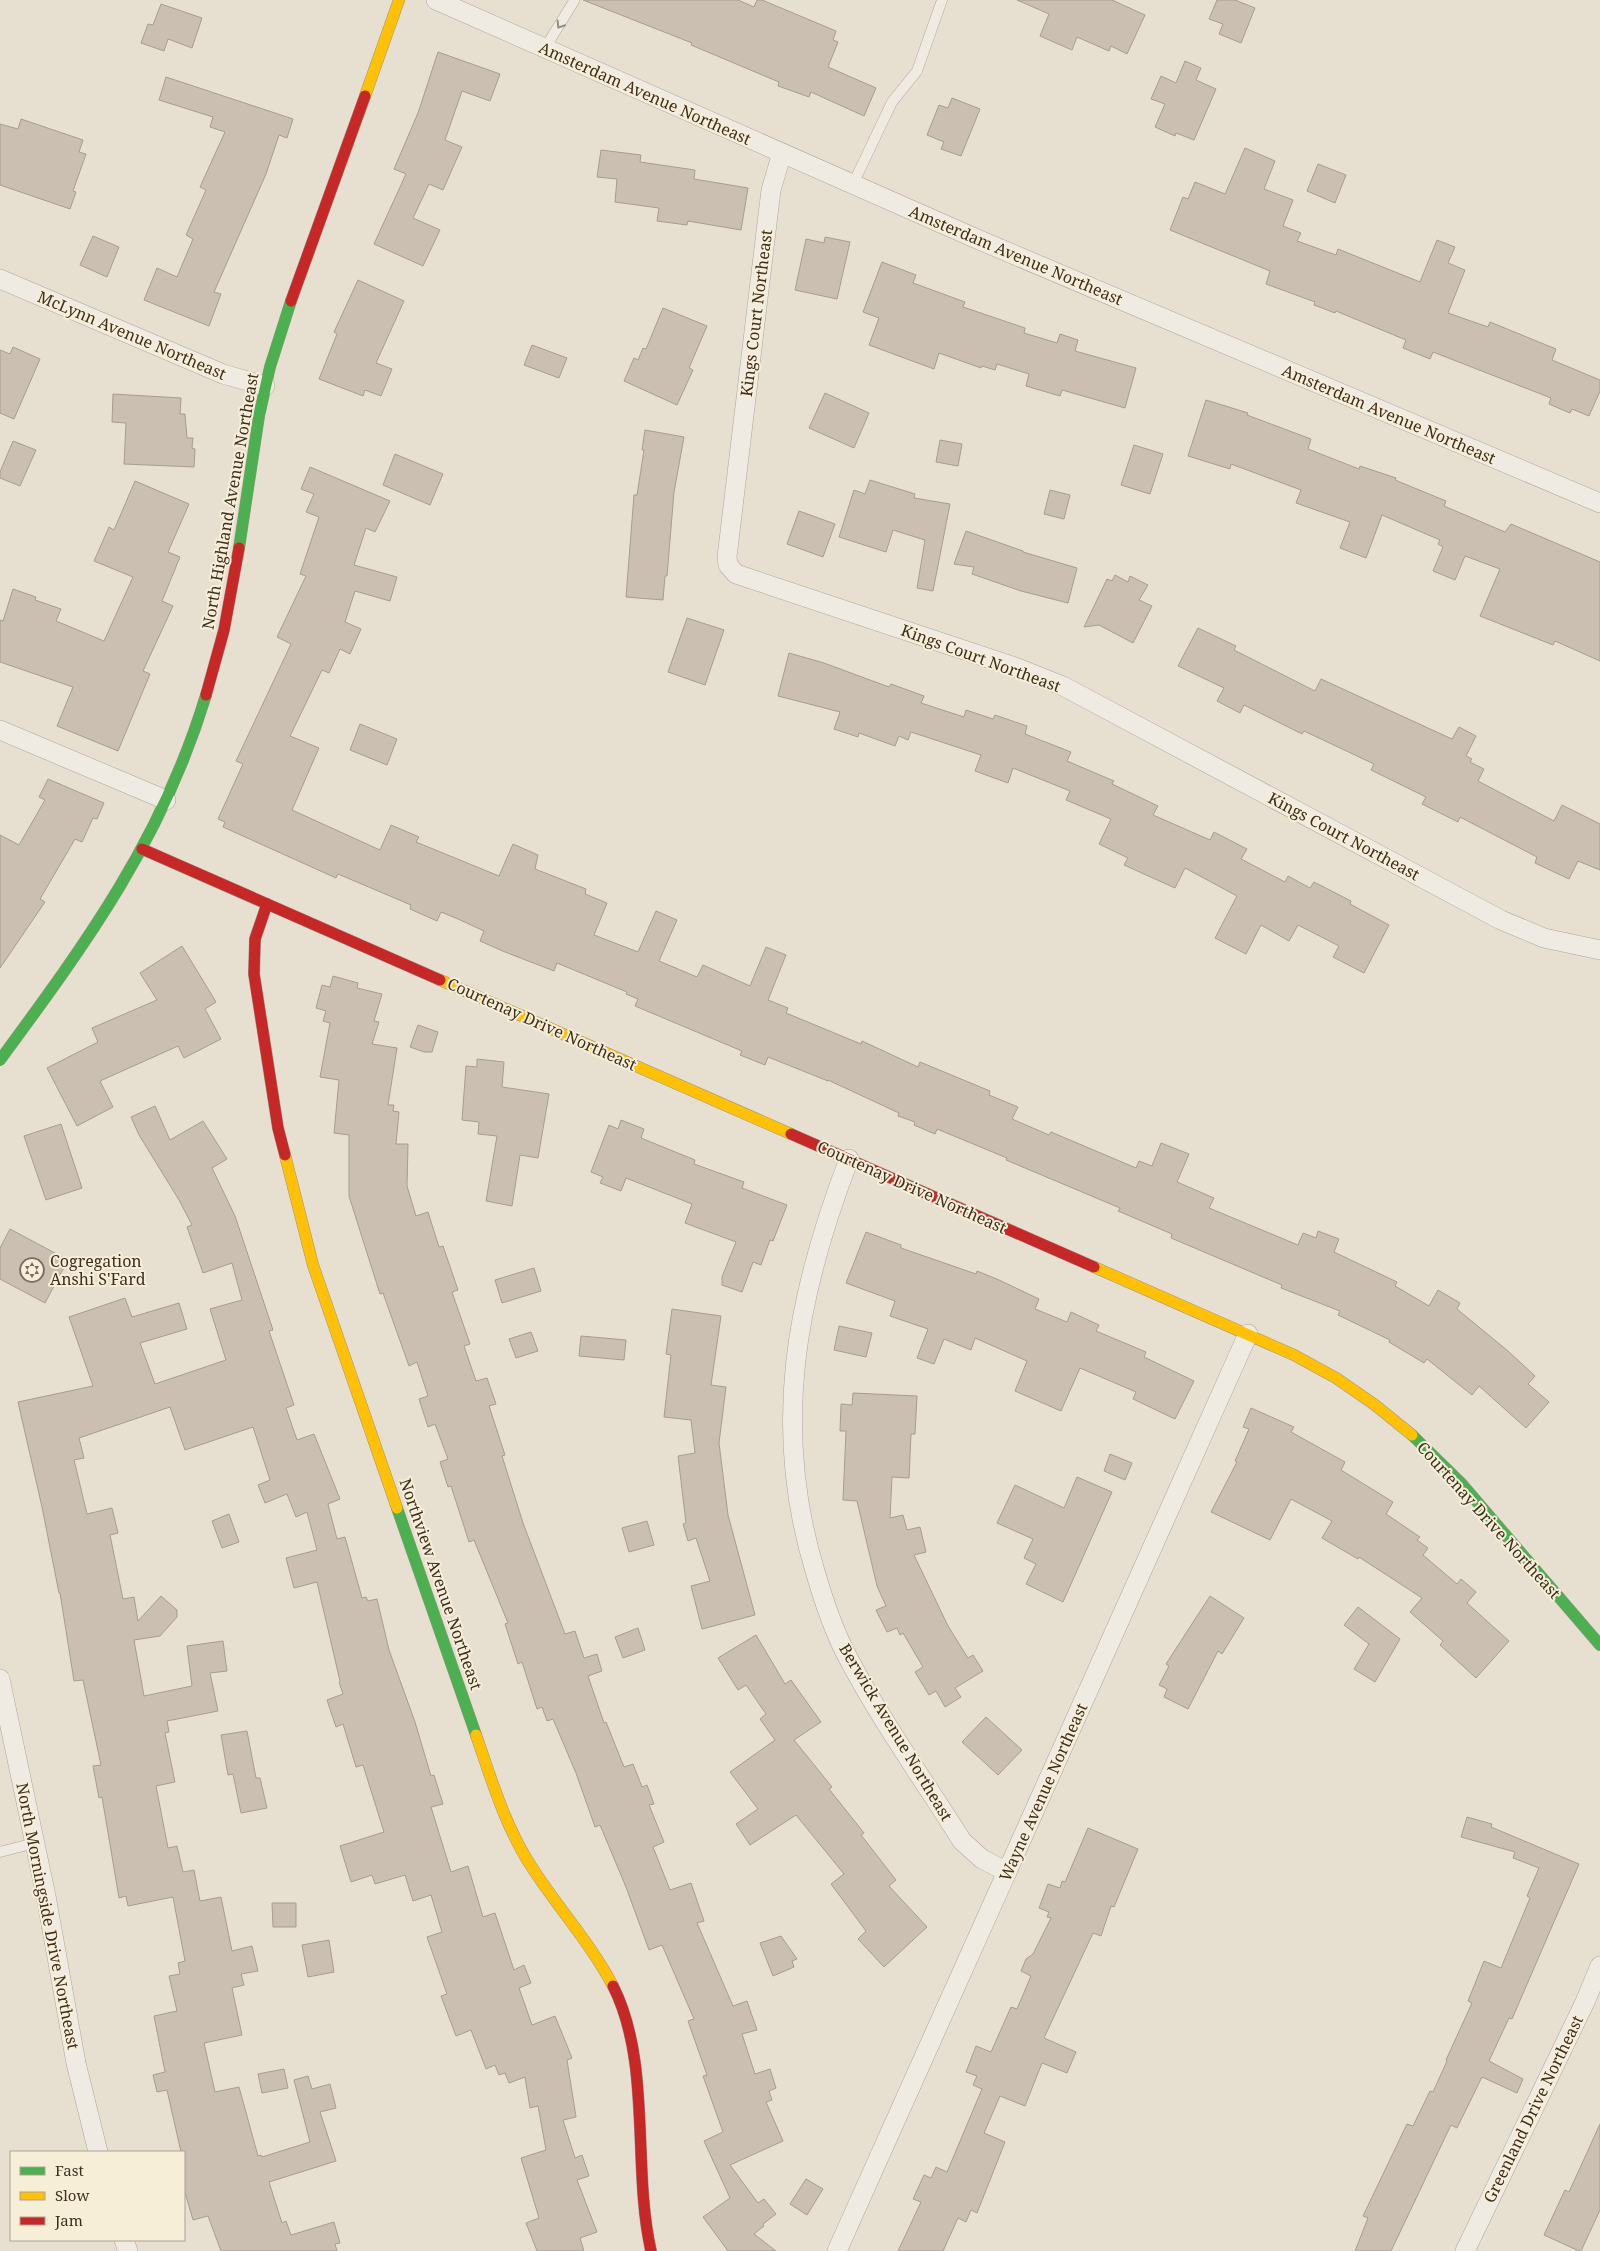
<svg xmlns="http://www.w3.org/2000/svg" width="1600" height="2251" viewBox="0 0 1600 2251" font-family="'Noto Serif',serif">
<style>
.building{fill:#cbbfb2;stroke:#a89c90}
.lines{fill:none;stroke-linecap:round;stroke-linejoin:round}
.lane-casing{stroke:#ada599;stroke-width:11}
.street-casing{stroke:#ada599;stroke-width:20}
.fast-casing{stroke:#9c958a;stroke-width:12}
.slow-casing{stroke:#9c958a;stroke-width:12}
.jam-casing{stroke:#9c958a;stroke-width:12}
.lane{stroke:#efebe3;stroke-width:10}
.street{stroke:#efebe3;stroke-width:19}
.fast{stroke:#4caf50;stroke-width:11}
.slow{stroke:#ffc107;stroke-width:11}
.jam{stroke:#c62828;stroke-width:11}
.oneway{stroke:#968c82}
.labels{text-anchor:middle;stroke-width:4;stroke-linejoin:round;paint-order:stroke}
.street-label{font-size:16px;fill:#3d2e20;stroke:#f7eed8}
.poi-label{font-size:16px;fill:#3d2e20;stroke:#f7eed8;text-anchor:start}
</style>
<rect width="100%" height="100%" fill="#e7e0d1"/>
<g class="building">
<polygon points="583,0 738,0 754,7 757,0 762,0 836,31 833,40 838,42 828,67 876,88 864,116 811,92 809,97 778,86 779,82 691,45 692,43"/>
<polygon points="1017,0 1112,0 1145,15 1127,54 1111,46 1109,51 1077,37 1072,50 1040,36 1049,14"/>
<polygon points="1217,0 1235,0 1255,8 1241,43 1219,34 1223,24 1209,19"/>
<polygon points="161,4 202,18 192,48 168,39 164,51 141,43 148,24 153,25"/>
<polygon points="438,52 500,74 490,101 462,91 445,140 462,147 443,190 429,184 413,218 440,230 423,266 374,244 406,174 394,169 418,113"/>
<polygon points="1185,61 1201,68 1196,80 1216,89 1194,140 1176,133 1175,136 1155,127 1165,104 1151,99 1161,76 1176,83"/>
<polygon points="166,77 293,119 287,138 279,135 266,174 214,292 221,294 209,326 144,300 157,268 177,277 193,239 186,235 206,190 200,187 225,132 210,127 213,117 159,100"/>
<polygon points="952,98 980,109 961,156 941,149 944,142 927,135 939,105 948,108"/>
<polygon points="21,119 83,140 79,152 86,154 73,191 76,192 70,209 0,185 0,124 18,129"/>
<polygon points="1245,148 1275,161 1264,189 1293,200 1283,226 1301,233 1297,241 1336,255 1338,249 1420,282 1437,240 1455,247 1448,263 1465,270 1448,313 1488,327 1490,322 1556,349 1552,360 1600,380 1600,391 1589,416 1572,409 1570,413 1549,404 1551,398 1433,352 1430,359 1403,348 1406,340 1336,311 1335,313 1314,305 1315,302 1266,284 1270,271 1170,230 1183,197 1188,199 1195,182 1225,194"/>
<polygon points="601,150 641,155 640,162 695,170 694,179 748,188 741,230 688,221 687,225 657,221 659,208 615,202 617,179 597,177"/>
<polygon points="1318,164 1346,175 1335,203 1307,191"/>
<polygon points="93,236 119,247 107,277 80,265"/>
<polygon points="825,237 850,242 837,299 795,290 806,239 824,243"/>
<polygon points="882,262 916,275 913,283 965,302 963,307 1025,328 1024,333 1057,343 1060,334 1078,340 1075,351 1136,368 1125,408 1062,390 1060,396 1026,386 1029,374 997,364 995,370 982,366 981,368 939,353 934,369 869,345 879,318 863,312"/>
<polygon points="358,280 404,301 376,363 392,369 381,396 365,390 363,396 319,379 337,334 334,332"/>
<polygon points="663,308 707,326 689,368 693,370 677,405 624,381 634,358 638,360 643,348 646,349"/>
<polygon points="532,345 567,358 559,378 524,365"/>
<polygon points="13,347 40,359 14,419 0,413 0,350 10,354"/>
<polygon points="825,393 869,413 854,448 809,428"/>
<polygon points="113,394 181,398 180,414 185,414 187,438 193,438 192,448 195,449 194,467 124,464 126,423 112,422"/>
<polygon points="1206,400 1248,413 1247,415 1311,439 1308,449 1359,469 1360,466 1396,478 1395,480 1446,501 1444,506 1505,532 1511,524 1600,562 1600,661 1555,641 1553,645 1480,616 1500,569 1465,556 1455,580 1433,571 1443,547 1438,544 1440,540 1382,515 1366,558 1340,548 1350,522 1296,503 1301,490 1231,464 1230,469 1188,456"/>
<polygon points="645,430 684,437 674,492 667,576 665,576 663,600 626,597 634,495 637,495 644,450 642,450"/>
<polygon points="940,440 962,444 958,466 936,462"/>
<polygon points="13,441 36,450 20,486 0,478 0,472"/>
<polygon points="1134,445 1163,454 1150,494 1121,485"/>
<polygon points="395,454 443,474 430,505 383,485"/>
<polygon points="310,467 390,501 375,532 366,528 354,565 397,577 390,601 355,591 345,622 361,629 350,654 340,649 329,673 322,670 290,736 319,748 292,810 380,850 391,825 419,837 416,842 499,876 513,844 538,855 535,869 586,889 585,894 607,903 594,935 638,952 656,911 677,920 659,961 697,977 703,965 750,986 766,947 786,955 768,1000 788,1008 786,1013 861,1044 862,1041 918,1067 920,1062 990,1091 989,1095 1018,1107 1012,1119 1049,1135 1051,1132 1136,1168 1139,1161 1152,1166 1161,1143 1189,1154 1177,1182 1214,1198 1209,1208 1298,1245 1303,1233 1316,1238 1318,1231 1339,1239 1334,1252 1397,1282 1395,1286 1429,1306 1438,1290 1460,1303 1457,1309 1508,1351 1535,1376 1528,1384 1549,1402 1526,1428 1479,1386 1472,1395 1427,1359 1424,1363 1389,1342 1390,1340 1338,1315 1340,1311 1281,1288 1282,1285 1171,1238 1172,1234 1118,1211 1120,1208 1006,1160 1007,1158 937,1129 935,1134 914,1125 915,1122 898,1116 899,1113 828,1080 828,1081 768,1057 765,1065 740,1055 742,1051 635,1006 638,999 626,994 627,992 557,963 554,971 505,952 480,941 484,931 458,919 441,912 437,921 410,909 411,905 338,874 336,878 223,827 225,822 218,819 243,764 236,761 291,644 277,637 306,576 300,574 319,517 306,512 314,494 301,489"/>
<polygon points="870,480 915,494 914,498 950,504 933,591 917,588 925,540 893,530 886,552 839,537 854,490 865,494"/>
<polygon points="135,481 189,504 168,552 180,557 162,601 173,606 143,671 150,674 118,751 57,726 73,687 0,662 0,620 3,621 13,589 36,597 35,600 61,609 56,621 104,641 133,577 94,561 109,527 114,530"/>
<polygon points="1050,490 1070,495 1064,519 1044,514"/>
<polygon points="799,511 835,524 823,557 787,544"/>
<polygon points="966,531 1023,551 1023,552 1077,568 1068,603 1021,591 972,574 974,567 954,564"/>
<polygon points="1115,575 1128,582 1130,576 1148,585 1139,600 1152,606 1133,643 1099,625 1084,627 1107,579 1112,581"/>
<polygon points="687,618 724,630 705,685 668,672"/>
<polygon points="1198,628 1236,646 1234,650 1315,691 1321,679 1452,739 1459,727 1476,736 1466,756 1472,759 1470,762 1484,769 1478,781 1554,821 1562,805 1600,824 1600,870 1578,861 1569,879 1535,863 1537,857 1460,817 1458,822 1422,804 1426,797 1371,770 1374,764 1304,731 1302,734 1244,705 1240,713 1217,701 1224,688 1178,666"/>
<polygon points="789,653 824,663 889,687 891,684 924,696 921,703 964,717 966,710 993,719 995,715 1027,726 1025,734 1071,752 1067,761 1114,781 1112,784 1158,806 1153,815 1210,840 1214,832 1247,849 1241,859 1285,882 1288,876 1310,888 1314,882 1351,901 1350,904 1389,925 1364,973 1333,957 1339,946 1298,925 1289,941 1261,925 1246,954 1215,938 1237,896 1185,868 1175,888 1124,865 1128,858 1099,844 1111,819 1066,800 1070,791 1013,768 1008,783 975,771 981,755 911,732 908,740 899,736 895,746 859,733 858,737 834,729 840,712 778,696"/>
<polygon points="360,724 397,739 387,765 350,750"/>
<polygon points="48,779 104,803 97,819 93,818 82,842 75,839 40,899 45,902 0,968 0,835 19,845 45,800 39,797"/>
<polygon points="182,946 216,1002 205,1009 221,1039 184,1058 178,1046 100,1081 113,1107 77,1126 47,1068 98,1042 92,1028 157,1000 140,973"/>
<polygon points="333,976 358,983 357,988 382,994 374,1021 379,1022 372,1044 397,1048 388,1105 394,1105 393,1111 399,1112 396,1144 408,1144 407,1186 416,1216 428,1212 439,1247 443,1246 458,1290 452,1292 470,1344 464,1346 476,1381 487,1378 496,1404 489,1406 505,1455 502,1456 523,1523 565,1634 575,1631 584,1658 597,1654 602,1671 588,1676 604,1723 606,1722 624,1767 633,1764 642,1787 647,1785 654,1804 649,1805 664,1842 653,1847 670,1890 691,1883 704,1921 697,1923 733,2006 747,2001 757,2030 742,2034 755,2074 770,2069 776,2088 769,2091 772,2100 766,2102 783,2141 730,2165 758,2203 764,2199 776,2214 763,2224 764,2226 754,2234 776,2251 728,2251 703,2217 730,2198 704,2141 723,2132 703,2076 707,2075 688,2021 694,2019 662,1945 649,1950 626,1887 600,1825 595,1827 576,1773 553,1719 547,1721 542,1707 537,1709 522,1662 518,1664 505,1624 508,1623 474,1540 469,1542 451,1486 448,1487 440,1462 448,1459 435,1424 428,1427 419,1399 428,1396 417,1362 409,1366 383,1293 380,1294 349,1196 349,1135 334,1133 339,1080 320,1077 330,1023 323,1021 326,1011 316,1008 322,985 330,987"/>
<polygon points="418,1025 438,1032 432,1052 424,1052 410,1047"/>
<polygon points="477,1059 504,1062 502,1087 549,1094 538,1158 520,1155 512,1206 486,1201 497,1136 478,1134 479,1122 462,1120 466,1066 477,1067"/>
<polygon points="155,1106 170,1140 203,1121 227,1159 212,1168 235,1216 273,1330 269,1331 294,1405 286,1408 297,1440 314,1434 340,1499 328,1504 337,1539 345,1537 362,1598 366,1597 368,1601 377,1599 389,1650 415,1722 431,1776 434,1775 443,1804 431,1807 451,1872 468,1866 483,1917 495,1913 514,1970 524,1965 531,1983 519,1988 532,2025 555,2016 572,2058 567,2060 576,2117 563,2120 575,2158 582,2155 589,2176 577,2180 597,2232 580,2238 584,2251 537,2251 526,2223 539,2218 521,2158 546,2150 538,2106 530,2108 525,2077 509,2083 505,2073 499,2075 495,2065 486,2069 471,2030 456,2036 441,1996 447,1994 427,1937 442,1932 431,1895 413,1901 405,1875 375,1884 372,1875 351,1882 340,1846 384,1832 363,1765 356,1767 343,1724 336,1727 327,1700 343,1694 339,1682 340,1681 317,1582 294,1588 286,1558 317,1550 307,1512 296,1517 287,1494 265,1503 258,1485 270,1480 253,1427 185,1450 170,1407 79,1438 84,1458 74,1460 87,1514 112,1508 118,1533 110,1535 123,1599 134,1597 138,1621 161,1596 177,1610 177,1617 160,1636 134,1640 144,1696 192,1686 187,1646 223,1641 227,1671 210,1673 218,1711 167,1721 169,1732 165,1733 175,1782 156,1786 168,1848 177,1846 183,1872 194,1870 200,1901 221,1897 232,1951 252,1946 258,1971 241,1974 244,1985 232,1988 242,2035 204,2043 215,2092 239,2087 258,2156 261,2155 262,2157 310,2142 294,2080 308,2076 312,2089 330,2084 336,2108 320,2112 336,2161 269,2182 282,2223 286,2221 291,2235 334,2222 340,2243 335,2244 337,2251 221,2251 208,2216 193,2220 184,2189 184,2152 181,2152 167,2090 157,2092 153,2075 165,2072 154,2016 177,2011 169,1976 180,1974 178,1963 185,1961 173,1897 128,1906 126,1896 119,1898 102,1797 99,1798 93,1766 101,1765 83,1680 74,1681 60,1593 59,1593 42,1507 18,1402 93,1386 69,1317 125,1298 132,1317 179,1303 187,1329 140,1343 155,1384 226,1360 210,1309 242,1300 232,1263 203,1273 187,1227 192,1225 179,1200 139,1135 131,1117"/>
<polygon points="621,1120 644,1129 641,1138 695,1160 694,1164 744,1182 742,1188 787,1205 773,1241 770,1240 761,1265 753,1262 742,1292 722,1285 722,1277 736,1242 685,1223 692,1204 626,1178 621,1191 600,1183 603,1177 591,1172 609,1125 618,1129"/>
<polygon points="61,1124 82,1188 46,1200 24,1136"/>
<polygon points="10,1229 68,1260 45,1303 0,1279 0,1248"/>
<polygon points="866,1232 901,1245 901,1248 976,1274 977,1271 999,1280 1039,1299 1035,1309 1067,1322 1071,1312 1099,1325 1096,1331 1146,1352 1144,1357 1194,1381 1175,1419 1133,1399 1136,1392 1080,1368 1061,1411 1015,1391 1027,1361 975,1338 971,1350 944,1339 934,1364 917,1358 928,1329 890,1316 895,1301 846,1283"/>
<polygon points="534,1268 541,1291 502,1303 495,1280"/>
<polygon points="672,1309 721,1316 711,1385 726,1387 719,1443 728,1515 755,1615 702,1629 691,1586 710,1581 696,1538 688,1541 683,1524 686,1523 678,1456 695,1453 691,1420 664,1417 671,1355 666,1354"/>
<polygon points="839,1326 872,1333 866,1357 834,1350"/>
<polygon points="531,1332 538,1351 516,1358 509,1339"/>
<polygon points="581,1336 626,1340 624,1360 579,1356"/>
<polygon points="853,1393 917,1396 915,1434 911,1434 909,1478 892,1477 890,1518 903,1515 907,1530 920,1527 926,1552 914,1555 948,1626 968,1658 973,1655 983,1671 955,1688 961,1697 945,1707 936,1691 929,1695 915,1672 923,1667 903,1633 900,1635 897,1628 887,1632 876,1610 886,1606 877,1586 857,1501 843,1500 846,1431 840,1431 841,1404 852,1405"/>
<polygon points="1251,1408 1294,1427 1291,1432 1345,1462 1341,1470 1393,1502 1386,1514 1420,1537 1417,1540 1428,1548 1423,1555 1457,1584 1461,1579 1476,1592 1467,1603 1509,1641 1476,1678 1440,1645 1443,1641 1410,1612 1422,1598 1359,1557 1358,1559 1322,1538 1332,1521 1291,1499 1270,1540 1211,1512 1237,1462 1235,1461 1249,1429 1243,1427"/>
<polygon points="1110,1454 1132,1463 1125,1480 1104,1471"/>
<polygon points="1077,1477 1112,1492 1063,1602 1026,1584 1036,1564 1024,1558 1033,1539 997,1523 1015,1485 1064,1508"/>
<polygon points="229,1514 239,1542 222,1548 212,1521"/>
<polygon points="647,1521 654,1545 629,1552 622,1528"/>
<polygon points="1210,1596 1244,1618 1222,1654 1218,1651 1188,1709 1164,1697 1167,1689 1159,1685 1169,1666 1166,1664"/>
<polygon points="1358,1607 1400,1639 1375,1682 1354,1669 1369,1644 1344,1625"/>
<polygon points="638,1628 645,1650 623,1658 615,1637"/>
<polygon points="756,1635 785,1684 791,1680 821,1722 794,1740 832,1787 829,1789 864,1833 861,1835 896,1880 889,1886 927,1927 884,1967 858,1939 866,1931 831,1884 844,1874 796,1815 750,1845 736,1824 758,1809 730,1772 775,1740 760,1719 766,1714 746,1685 738,1690 718,1658"/>
<polygon points="986,1717 1022,1750 998,1775 962,1742"/>
<polygon points="247,1731 256,1778 260,1778 267,1808 241,1813 233,1774 228,1775 221,1735"/>
<polygon points="1467,1817 1492,1824 1491,1827 1579,1864 1512,2019 1509,2018 1489,2061 1523,2079 1517,2093 1482,2077 1457,2128 1451,2125 1391,2251 1355,2251 1368,2218 1363,2216 1407,2124 1413,2126 1430,2091 1433,2092 1447,2061 1446,2060 1472,2003 1468,2001 1484,1961 1501,1968 1530,1898 1527,1896 1539,1868 1513,1858 1515,1852 1461,1837"/>
<polygon points="1088,1828 1138,1849 1114,1907 1111,1906 1101,1936 1093,1933 1044,2038 1076,2052 1067,2073 1042,2063 1025,2106 1000,2096 984,2133 1005,2142 977,2213 971,2210 966,2222 958,2218 943,2251 898,2251 921,2202 913,2199 924,2175 931,2178 936,2167 947,2172 982,2089 973,2085 977,2076 966,2072 976,2046 991,2052 1011,2007 1017,2009 1031,1976 1021,1971 1026,1959 1033,1954 1051,1918 1047,1917 1049,1912 1039,1908 1048,1884 1060,1888 1062,1881 1065,1882"/>
<polygon points="272,1903 296,1903 296,1927 273,1927"/>
<polygon points="781,1936 797,1959 792,1961 794,1967 773,1976 760,1943"/>
<polygon points="329,1940 334,1972 308,1977 302,1945"/>
<polygon points="284,2069 288,2088 262,2093 258,2074"/>
<polygon points="1600,2124 1600,2210 1581,2251 1579,2251 1544,2235 1565,2190 1569,2192"/>
<polygon points="806,2179 823,2189 807,2215 790,2204"/>
</g>
<g class="lines">
<g class="lane-casing">
<g id="lane">
<polyline points="545,48 574,1"/>
<polyline points="853,184 892,102 917,71 942,0"/>
<polyline points="0,1852 35,1843"/>
</g>
</g>
<g class="street-casing">
<g id="street">
<polyline points="436,0 977,239 1600,503"/>
<polyline points="782,153 771,190 727,557 728,565 736,574 1015,667 1063,686 1501,920 1544,938 1600,950"/>
<polyline points="0,279 223,374 265,386"/>
<polyline points="0,730 166,800"/>
<path d="M849,1159c-53,138 -78,268 -34,412 8,28 17,55 30,81 34,66 78,127 117,189l20,18 25,13"/>
<polyline points="0,1679 46,1896 76,2063 98,2152"/>
<polyline points="124,2240 128,2251"/>
<polyline points="837,2251 1248,1334"/>
<polyline points="1465,2251 1585,2002 1600,1966"/>
</g>
</g>
<g class="fast-casing">
<g id="fast">
<polyline points="239,548 259,416 270,367 291,301"/>
<path d="M0,1060c87,-118 163,-222 206,-365"/>
<polyline points="1412,1435 1461,1483 1600,1645"/>
<polyline points="397,1508 476,1735"/>
</g>
</g>
<g class="slow-casing">
<g id="slow">
<polyline points="365,96 399,0"/>
<polyline points="440,980 791,1134"/>
<polyline points="285,1155 313,1265 397,1508"/>
<polyline points="1094,1267 1294,1355 1336,1378 1375,1405 1412,1435"/>
<path d="M476,1735c16,46 30,94 57,134 26,40 58,75 80,117"/>
</g>
</g>
<g class="jam-casing">
<g id="jam">
<polyline points="291,301 365,96"/>
<polyline points="206,695 224,630 239,548"/>
<polyline points="142,849 440,980"/>
<polyline points="267,904 255,939 254,974 278,1128 285,1155"/>
<polyline points="791,1134 1094,1267"/>
<path d="M613,1986c39,77 19,181 38,265"/>
</g>
</g>
<use href="#lane" class="lane"/>
<use href="#street" class="street"/>
<use href="#fast" class="fast"/>
<use href="#slow" class="slow"/>
<use href="#jam" class="jam"/>
</g>
<defs><path id="oneway-chevron" d="M-2-3.5L2.5 0L-2 3.5" fill="none" stroke-width="1.6" stroke-linecap="round" stroke-linejoin="round" transform="scale(1.25)"/></defs>
<use class="oneway" href="#oneway-chevron" transform="translate(560 25) rotate(122)"/>
<defs>
<g id="synagogue-ring" transform="scale(1.25)"><circle r="9.5" fill="#f7eed8" stroke="#786c5e" stroke-width="1.5"/><path d="M0-6.5L5.6 3.2H-5.6ZM0 6.5L5.6-3.2H-5.6Z" fill="#786c5e"/></g>
</defs>
<g fill-rule="evenodd">
<use href="#synagogue-ring" x="32" y="1270"/>
</g>
<g class="labels">
<g class="street-label">
<text transform="translate(645 93) rotate(24)" y="6">Amsterdam Avenue Northeast</text>
<text transform="translate(1016 255) rotate(23)" y="6">Amsterdam Avenue Northeast</text>
<text transform="translate(756 313) rotate(-83)" y="6">Kings Court Northeast</text>
<text transform="translate(132 335) rotate(23)" y="6">McLynn Avenue Northeast</text>
<text transform="translate(1389 414) rotate(23)" y="6">Amsterdam Avenue Northeast</text>
<text transform="translate(230 501) rotate(-80)" y="6">North Highland Avenue Northeast</text>
<text transform="translate(981 658) rotate(20)" y="6">Kings Court Northeast</text>
<text transform="translate(1344 836) rotate(28)" y="6">Kings Court Northeast</text>
<text transform="translate(542 1024) rotate(24)" y="6">Courtenay Drive Northeast</text>
<text transform="translate(912 1187) rotate(24)" y="6">Courtenay Drive Northeast</text>
<text transform="translate(1489 1520) rotate(48)" y="6">Courtenay Drive Northeast</text>
<text transform="translate(441 1584) rotate(71)" y="6">Northview Avenue Northeast</text>
<text transform="translate(896 1732) rotate(59)" y="6">Berwick Avenue Northeast</text>
<text transform="translate(1043 1792) rotate(-66)" y="6">Wayne Avenue Northeast</text>
<text transform="translate(48 1916) rotate(79)" y="6">North Morningside Drive Northeast</text>
<text transform="translate(1533 2109) rotate(-64)" y="6">Greenland Drive Northeast</text>
</g>
<g class="poi-label">
<text x="50" y="1267">Cogregation<tspan x="50" dy="18">Anshi S'Fard</tspan></text>
</g>
</g>
<rect x="10" y="2151" width="175" height="90" fill="#f7eed8" stroke="#ada18e"/>
<rect x="20" y="2167" width="25" height="8" fill="#4caf50" stroke="#ada18e"/>
<text x="55" y="2176" font-size="15" fill="#3d2e20">Fast</text>
<rect x="20" y="2192" width="25" height="8" fill="#ffc107" stroke="#ada18e"/>
<text x="55" y="2201" font-size="15" fill="#3d2e20">Slow</text>
<rect x="20" y="2217" width="25" height="8" fill="#c62828" stroke="#ada18e"/>
<text x="55" y="2226" font-size="15" fill="#3d2e20">Jam</text>
</svg>
